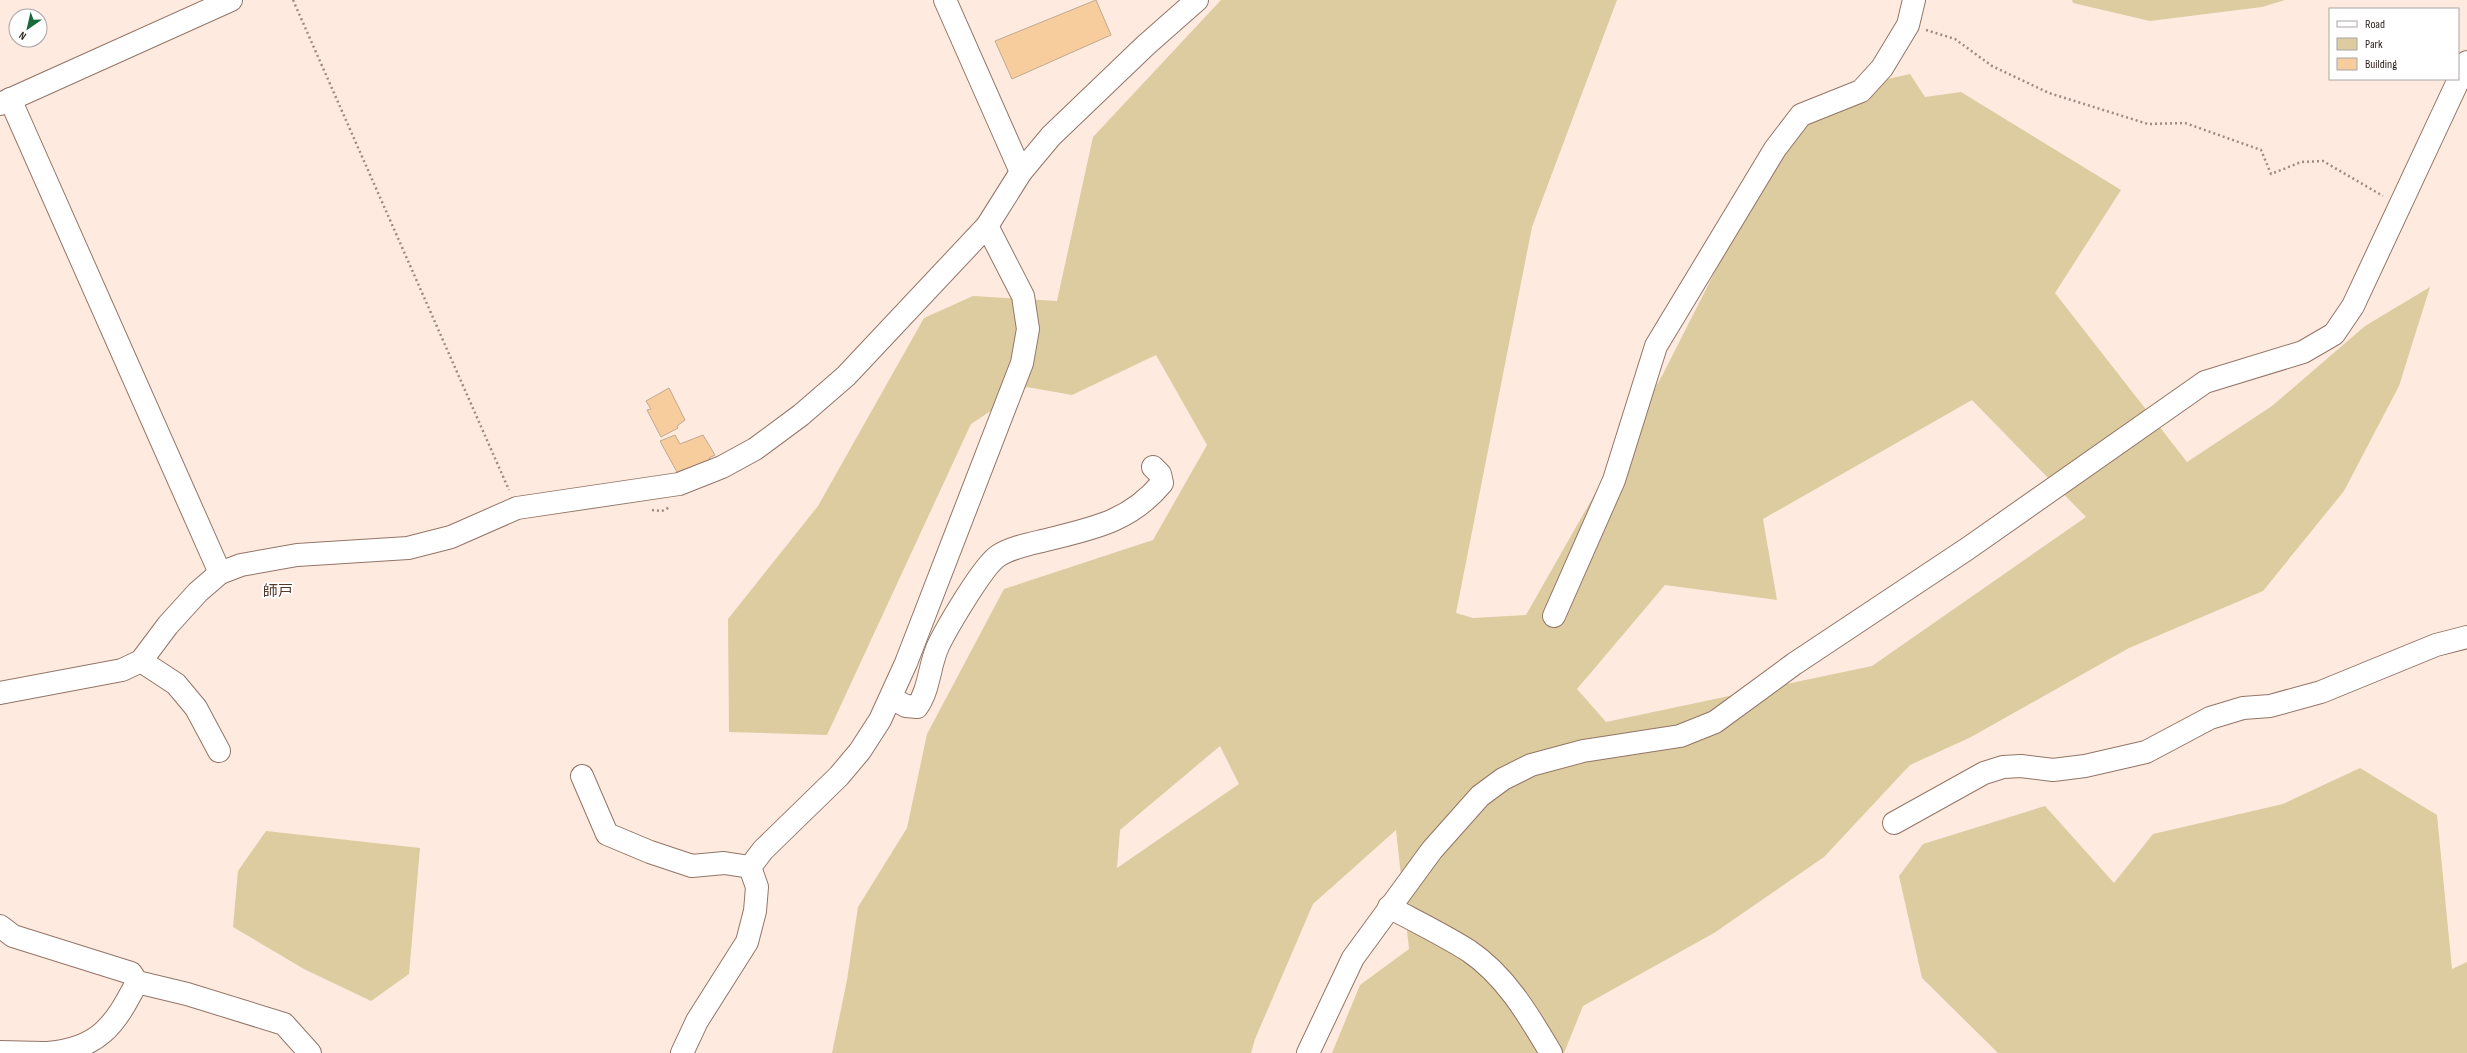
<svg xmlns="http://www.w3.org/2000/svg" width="2467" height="1053" viewBox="0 0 2467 1053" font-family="'Sofia Sans Condensed','Noto Sans JP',sans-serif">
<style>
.green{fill:#dccca0;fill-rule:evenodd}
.building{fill:#f7cd9e;stroke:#c0a990}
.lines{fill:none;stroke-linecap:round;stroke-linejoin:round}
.minor-casing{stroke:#937566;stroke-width:24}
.path{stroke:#9c8c84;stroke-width:2.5;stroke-dasharray:2 3;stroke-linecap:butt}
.minor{stroke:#fff;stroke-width:22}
.labels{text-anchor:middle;stroke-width:3.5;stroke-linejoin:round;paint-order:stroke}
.quarter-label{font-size:15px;fill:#53392c;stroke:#fff}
</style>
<rect width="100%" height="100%" fill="#ffeae0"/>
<g class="green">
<path d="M1221,0h396l-85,227 -76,386 17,5 53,-3 137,-241 104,-205 61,-77 82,-18 15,23 36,-5 160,98 -66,103 132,169 85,-56 93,-80 65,-39 -31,99 -55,105 -81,100 -134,57 -158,89 -61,28 -86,92 -110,76 -131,73 -19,47h-232l28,-68 49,-36 -13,-119 -83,74 -58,135 -4,14h-419l15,-73 11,-73 49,-79 20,-94 77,-145 149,-49 54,-95 -51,-90 -84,40 -45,-8 -56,37 -144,311 -98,-3 -1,-113 90,-113 106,-188 49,-22 84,5 36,-164zM1972,400l114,117 -214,149 -266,56 -29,-33 88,-104 112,15 -14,-81zM1220,746l19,38 -122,84 3,-38z"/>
<polygon points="2072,0 2285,0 2262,7 2150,21 2073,3"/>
<polygon points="2360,768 2437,815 2452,969 2467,962 2467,1053 1998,1053 1922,978 1899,876 1923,844 2045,806 2114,883 2153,834 2283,804"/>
<polygon points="266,831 420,848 409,974 371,1001 304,969 233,927 238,871"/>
</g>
<g class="building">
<polygon points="1096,0 1111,35 1012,79 995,41"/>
<polygon points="669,388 685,420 677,426 678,428 661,437 647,410 651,409 646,401"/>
<polygon points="675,435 680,444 703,435 715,455 709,458 711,460 677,472 660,441"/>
</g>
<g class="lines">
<g class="minor-casing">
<g id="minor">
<polyline points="945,0 1021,172"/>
<polyline points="10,99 220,573"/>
<polyline points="0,104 231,0"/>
<polyline points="1554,616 1614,480 1656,346 1775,149 1801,115 1861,91 1882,68 1908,25 1914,0"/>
<polyline points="141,661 176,684 196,708 219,751"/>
<polyline points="0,693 122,670 141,661 168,625 198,592 220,573 241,565 297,555 408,548 451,537 517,508 679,484 722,467 755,449 801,415 846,376 987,226 1021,172 1051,136 1146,45 1197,0"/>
<path d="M891,698l15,8 11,1c13,-18 12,-43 22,-63 9,-18 44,-78 59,-88 12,-8 31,-12 44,-15 48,-12 87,-18 120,-58l-2,-9 -7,-7"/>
<polyline points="582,776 607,834 650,852 692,866 724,863 750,867"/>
<polyline points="1894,823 1984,773 2003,767 2021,766 2053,770 2085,766 2146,752 2210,718 2243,708 2270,706 2321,692 2436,645 2467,637"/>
<path d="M1389,907c26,14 55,28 80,44 37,25 60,65 82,102"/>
<polyline points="0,926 13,936 131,973 137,982 187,994 284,1024 310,1053"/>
<polyline points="0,1052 43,1053"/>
<path d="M47,1053c52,-4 68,-28 90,-71"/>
<polyline points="682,1053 697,1021 747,942 755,911 757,887 750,867 763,850 839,776 860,751 880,720 906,663 1022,363 1028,329 1023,296 987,226"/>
<polyline points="1308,1053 1353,958 1432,850 1480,796 1503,779 1531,765 1583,751 1680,736 1715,722 1794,664 1967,549 2205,382 2303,352 2334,334 2353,306 2467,62"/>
</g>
</g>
<g class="path">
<polyline points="293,0 509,490"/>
<polyline points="1926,30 1955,39 1992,66 2049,93 2148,124 2185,123 2261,150 2271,174 2301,162 2323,161 2383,196"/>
<polyline points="652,510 662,511 670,507"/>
</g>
<use href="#minor" class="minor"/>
</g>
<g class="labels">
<g class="quarter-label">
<text x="278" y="596">師戸</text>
</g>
</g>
<rect x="2329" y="8" width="130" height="72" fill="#ffffff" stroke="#aaa5a3"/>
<rect x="2337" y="21" width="20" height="6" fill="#ffffff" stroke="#aaa5a3"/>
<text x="2365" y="28" font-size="12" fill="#2b1f19">Road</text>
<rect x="2337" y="38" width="20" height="12" fill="#dccca0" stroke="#aaa5a3"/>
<text x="2365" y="48" font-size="12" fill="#2b1f19">Park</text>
<rect x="2337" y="58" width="20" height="12" fill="#f7cd9e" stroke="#aaa5a3"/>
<text x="2365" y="68" font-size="12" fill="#2b1f19">Building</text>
<g transform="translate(28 28) rotate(214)"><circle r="19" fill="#ffffff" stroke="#aaa5a3"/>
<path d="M0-3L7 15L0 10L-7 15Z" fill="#186a3b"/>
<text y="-6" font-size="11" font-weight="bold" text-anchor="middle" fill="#2b1f19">N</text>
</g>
</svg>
